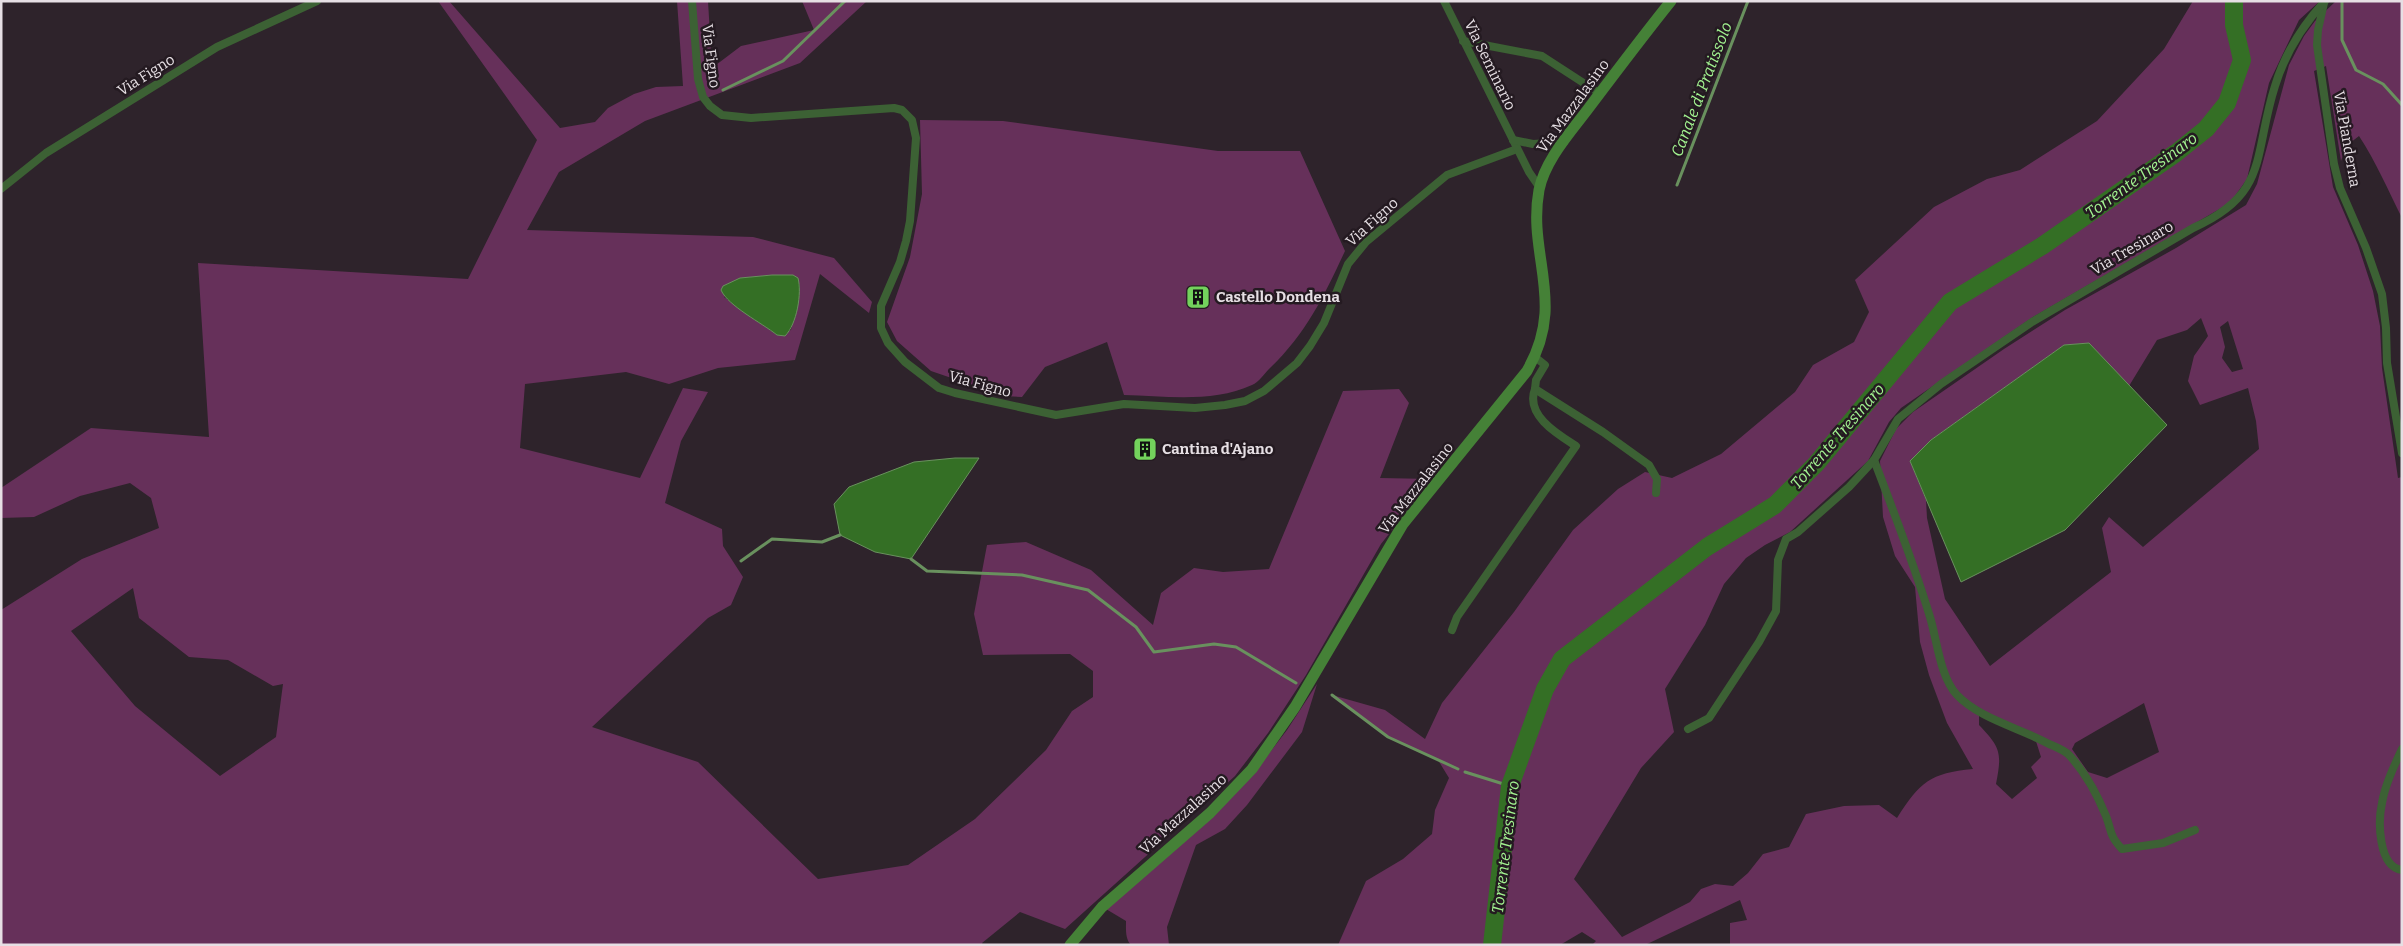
<svg xmlns="http://www.w3.org/2000/svg" width="2403" height="946" viewBox="0 0 2403 946" font-family="Bitter,serif">
<style>
.green{fill:#66305a;fill-rule:evenodd}
.water{fill:#346f25;stroke:#69915e}
.lines{fill:none;stroke-linecap:round;stroke-linejoin:round}
.stream{stroke:#69915e;stroke-width:3}
.river{stroke:#346f25;stroke-width:18}
.minor{stroke:#3c6134;stroke-width:8}
.secondary{stroke:#458137;stroke-width:11}
.labels{text-anchor:middle;stroke-width:5;stroke-linejoin:round;paint-order:stroke}
.street-label{font-size:15px;fill:#e6dfe4;stroke:#241a21}
.poi-label{font-size:15px;font-weight:bold;fill:#e6dfe4;stroke:#241a21;text-anchor:start}
.water-label{font-size:16px;font-style:italic;fill:#a3f491;stroke:#241a21}
</style>
<rect width="100%" height="100%" fill="#2e232b"/>
<g class="green">
<path d="M438,1h11l111,127 35,-6 13,-14 26,-14 22,-7 27,-1 -6,-85h31l4,67 29,-22 73,-16 -12,-29h65l-67,62 -155,58 -86,51 -32,58 226,7 81,21 38,44 -3,11 -49,-39 -25,86 -77,8 -49,16 -43,-12 -101,12 -5,64 120,30 43,-90 25,4 -27,49 -16,62 57,26 1,17 20,31 -12,28 -23,13 -116,109 106,35 120,117 90,-14 67,-46 71,-69 26,-39 21,-14v-26l-23,-17 -87,1 -9,-41 13,-69 39,-3 65,28 62,55 8,-32 33,-25 29,4 46,-3 74,-178 56,-2 10,14 -29,75 52,1 -51,65 -75,131 -38,58 -33,43 -170,153 -45,-17 -38,31 1,2h-982v-335l81,-51 77,-31 -8,-30 -21,-15 -50,13 -46,21 -33,1v-30l90,-60 118,9 -11,-174 270,16 69,-139zM772,275h20l8,11 -9,44 -14,5 -53,-38 16,-19zM133,588l6,30 50,39 39,3 45,26 10,-2 -7,53 -56,39 -85,-70 -64,-75z"/>
<path d="M2193,1h127l-21,19 -30,63 -22,96 -17,24 -197,114 -132,91 -12,14 -21,39 -78,71 -25,13 -19,13 -22,26 -19,41 -40,64 9,43 -33,36 -67,111 48,58 68,-35 11,-13 14,-5 18,2 15,-13 15,-19 26,-7 17,-33 38,-8 35,-1 18,13c23,-36 33,-45 76,-49l-26,-46 -18,-48 -9,-33 -5,-55 -20,-31 -12,-39 -3,-56 16,-32 17,-17 91,-63 61,-39 111,-62 70,-43 11,-21 32,-119 15,-29 11,-15 21,-20h66v217c-14,-28 -26,-56 -43,-82l-13,10 -5,15 -15,-95 -12,5 19,116 25,58 15,46 7,35 2,42 16,110 4,-1v468h-672v-22l17,-3 -7,-20 -95,45h-53l4,-4 -14,-9 -22,13h-222l28,-64 37,-22 29,-25 3,-24 14,-32 -11,-18 -50,-23 -56,-42 53,15 40,29 17,-36 72,-91 59,-82 45,-41 27,-17 27,6 49,-24 74,-62 18,-27 41,-23 15,-30 -14,-32 79,-73 53,-28 33,-9 77,-49 67,-72zM2201,318l7,18 -14,20 -6,25 12,24 48,-17 8,33 3,28 -116,98 -34,-30 -7,11 9,44 -121,94 -45,-67 -18,-81 -1,-18 -16,-39 21,-21 133,-95 25,-2 40,43 28,-46 30,-10zM2228,321l15,48 -11,3 -10,-14 3,-11 -5,-20zM2144,703l15,49 -52,26 -19,-6 -16,-23 3,-6zM1979,713l55,22 7,22 -10,10 6,11 -25,21 -16,-15c6,-31 5,-36 -17,-59z"/>
<path d="M920,120l83,1 215,30h82l45,100c-21,45 -39,83 -76,118 -5,5 -10,13 -17,16 -39,18 -86,11 -128,10l-17,-53 -62,25 -23,30 -18,-1 -73,-25 -34,-30 -10,-19 23,-65 12,-63z"/>
<path d="M1317,684l-15,48 -55,73 -22,24 -29,16 -29,82 2,18h-38c-6,-6 -5,-16 -5,-24l-20,-12 148,-136 33,-43z"/>
</g>
<g class="water">
<path d="M772,275h21l5,3c4,15 -1,46 -13,58l-8,-1c-15,-12 -49,-29 -56,-45l2,-4 17,-8z"/>
<polygon points="2089,343 2167,425 2065,530 1961,582 1910,461 1931,440 2064,345"/>
<polygon points="955,458 979,458 911,559 875,552 840,535 834,504 849,487 914,462"/>
</g>
<g class="lines">
<g class="stream">
<polyline points="2342,1 2342,40 2356,70 2383,84 2402,105"/>
<polyline points="723,90 783,61 845,1"/>
<polyline points="1677,185 1748,1"/>
<polyline points="911,559 927,571 1022,575 1088,590 1136,627 1154,652 1214,644 1236,647 1296,683"/>
<polyline points="741,561 772,539 822,542 840,535"/>
<polyline points="1332,695 1388,737 1458,769"/>
<polyline points="1465,772 1510,786"/>
</g>
<polyline class="river" points="1492,945 1510,786 1545,689 1562,659 1707,547 1775,505 1816,464 1950,302 2042,246 2176,153 2206,129 2227,103 2242,60 2234,25 2234,1"/>
<g class="minor">
<polyline points="692,1 698,79 703,97 710,106 722,115 751,118 894,108 902,110 912,120 916,138 910,221 906,241 900,262 881,306 881,328 888,343 905,362 939,388 955,393 1056,415 1124,404 1195,408 1225,405 1245,401 1264,391 1297,363 1310,346 1324,323 1348,264 1366,242 1447,175 1517,149"/>
<polyline points="1444,1 1529,172 1540,188"/>
<polyline points="2324,3 2318,30 2317,45 2334,164 2340,188 2366,248 2382,294 2386,328 2387,363 2402,453"/>
<polyline points="1463,41 1542,56 1599,93"/>
<polyline points="1513,140 1533,144 1564,142"/>
<polyline points="1,189 46,153 217,47 317,1"/>
<polyline points="1535,357 1545,365 1536,380 1535,389 1603,432 1649,465 1657,479 1656,493"/>
<path d="M1874,460c20,52 40,104 56,157 7,23 10,60 27,78 23,24 63,33 92,49 7,3 15,6 20,11 17,18 28,39 37,61 6,16 3,19 16,33l41,-6 32,-13"/>
<path d="M1452,630l5,-13 119,-171c-19,-12 -51,-31 -41,-57"/>
<path d="M1688,729l21,-11 50,-76 17,-31 2,-51 8,-21 12,-7 51,-45 25,-27 24,-41 43,-35 91,-62 161,-94c77,-34 60,-74 82,-142 10,-33 27,-60 50,-85"/>
<path d="M2402,749c-8,17 -17,36 -20,54 -4,18 -4,64 20,67"/>
</g>
<path class="secondary" d="M1070,945l32,-38 108,-94 42,-44 43,-62 108,-183 124,-153c40,-69 0,-115 12,-181 6,-30 31,-57 49,-81 27,-36 55,-73 83,-108"/>
</g>
<defs>
<g id="building-square" transform="scale(1.25)"><rect x="-9" y="-9" width="18" height="18" rx="4" fill="#73d25c" stroke="#241a21"/><path d="M-4-6H4V6H1V3H-1V6H-4ZM-2.5-4.3h1.7v1.8h-1.7ZM.8-4.3h1.7v1.8H.8ZM-2.5-1h1.7V.8h-1.7ZM.8-1h1.7V.8H.8Z" fill="#111"/></g>
</defs>
<g fill-rule="evenodd">
<use href="#building-square" x="1198" y="297"/>
<use href="#building-square" x="1145" y="449"/>
</g>
<g class="labels">
<g class="street-label">
<text transform="translate(711 56) rotate(83)" y="5">Via Figno</text>
<text transform="translate(1490 65) rotate(64)" y="5">Via Seminario</text>
<text transform="translate(146 75) rotate(-32)" y="5">Via Figno</text>
<text transform="translate(1573 106) rotate(-54)" y="5">Via Mazzalasino</text>
<text transform="translate(2347 139) rotate(80)" y="5">Via Pianderna</text>
<text transform="translate(1372 222) rotate(-42)" y="5">Via Figno</text>
<text transform="translate(2132 248) rotate(-30)" y="5">Via Tresinaro</text>
<text transform="translate(980 384) rotate(15)" y="5">Via Figno</text>
<text transform="translate(1416 488) rotate(-52)" y="5">Via Mazzalasino</text>
<text transform="translate(1183 814) rotate(-42)" y="5">Via Mazzalasino</text>
</g>
<g class="poi-label">
<text x="1216" y="302">Castello Dondena</text>
<text x="1162" y="454">Cantina d'Ajano</text>
</g>
<g class="water-label">
<text transform="translate(1701 89) rotate(-69)" y="6">Canale di Pratissolo</text>
<text transform="translate(2141 175) rotate(-36)" y="6">Torrente Tresinaro</text>
<text transform="translate(1837 436) rotate(-49)" y="6">Torrente Tresinaro</text>
<text transform="translate(1505 847) rotate(-83)" y="6">Torrente Tresinaro</text>
</g>
</g>
<rect width="2403" height="946" fill="none" stroke="#e6dfe4" stroke-width="5"/>
</svg>
